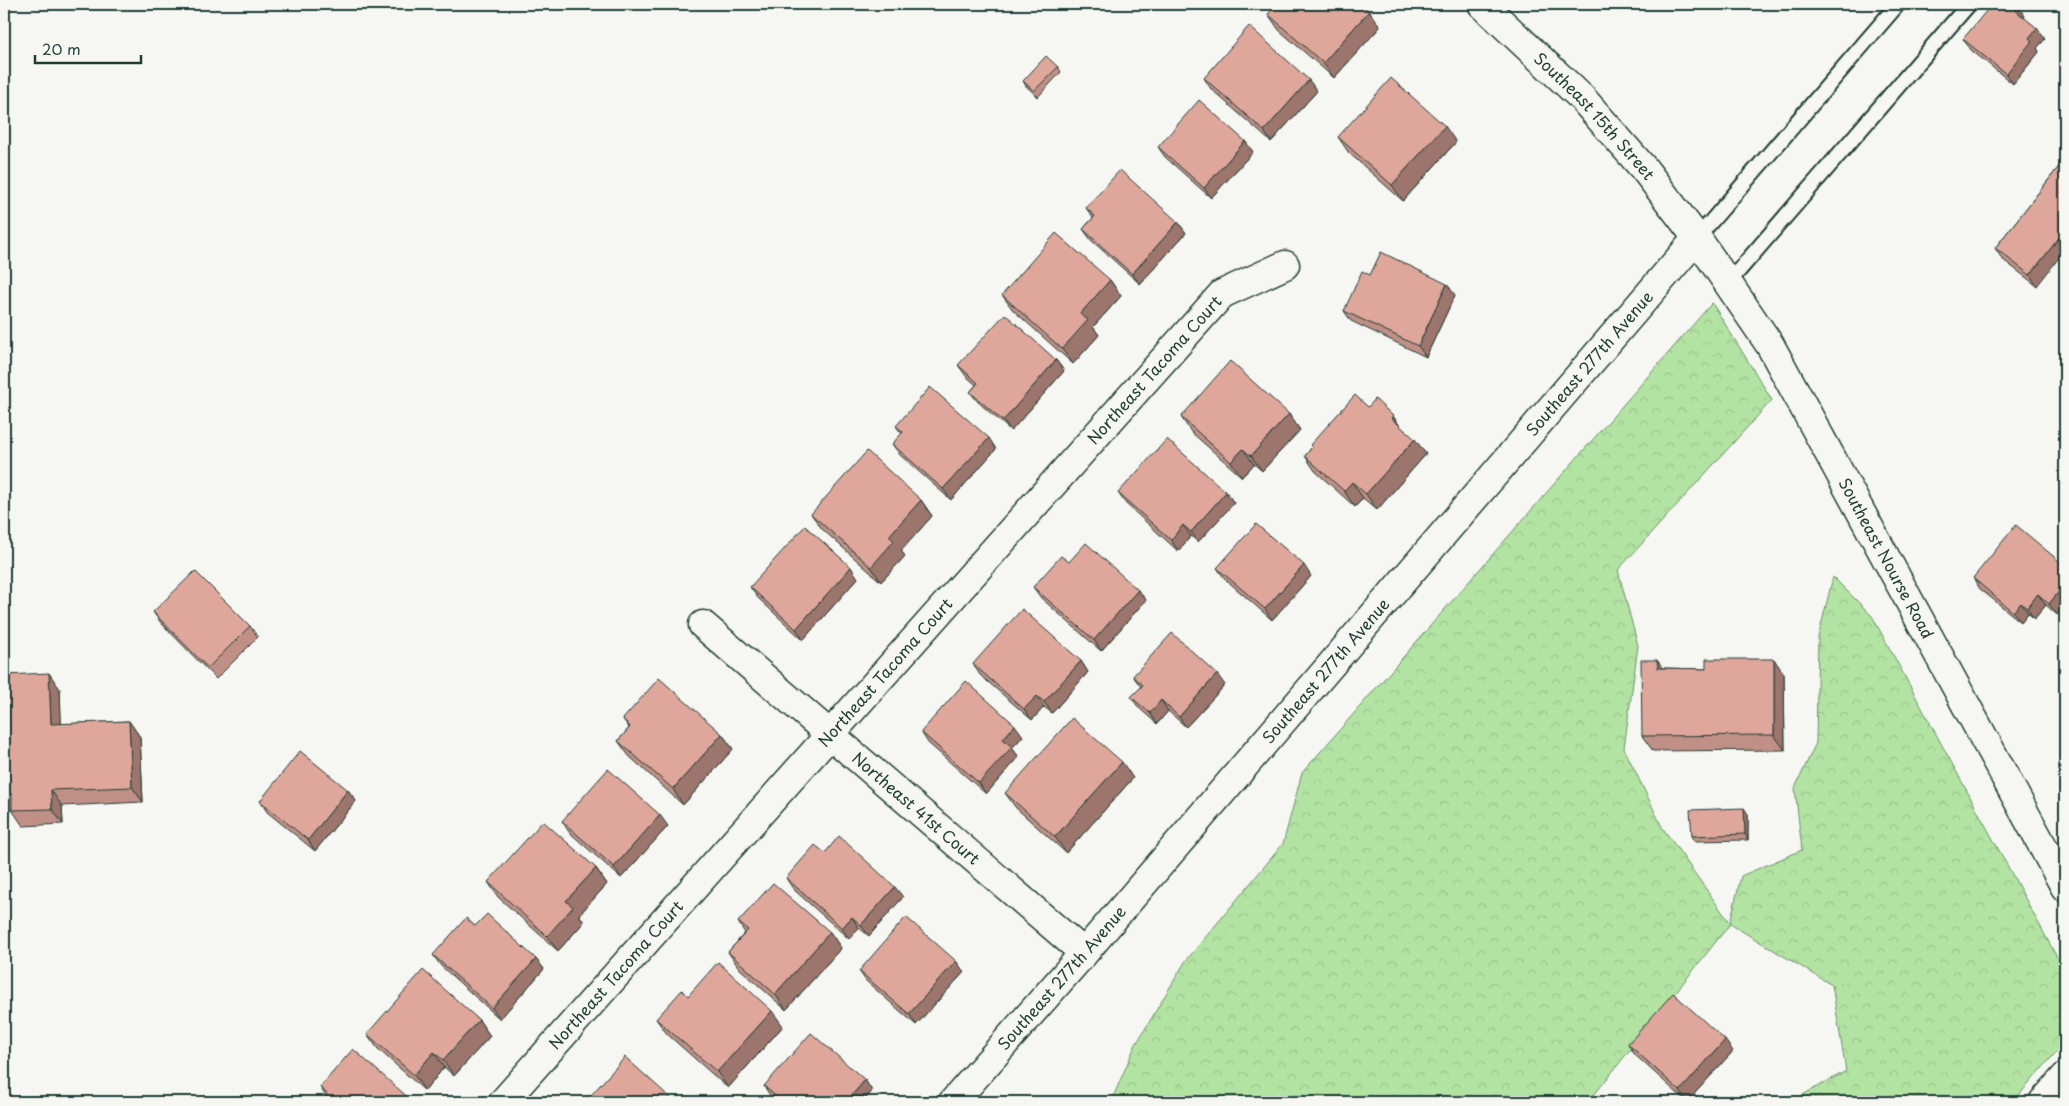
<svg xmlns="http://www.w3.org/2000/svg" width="2069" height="1106" viewBox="0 0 2069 1106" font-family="'Playpen Sans',sans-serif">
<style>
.forest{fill:url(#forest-crowns);stroke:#69906b}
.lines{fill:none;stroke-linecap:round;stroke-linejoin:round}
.lane-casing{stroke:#1f3d34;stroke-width:18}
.street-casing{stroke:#1f3d34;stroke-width:31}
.secondary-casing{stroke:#1f3d34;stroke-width:31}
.lane{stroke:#f6f6f2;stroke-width:14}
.street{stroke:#f6f6f2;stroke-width:28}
.secondary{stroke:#f6f6f2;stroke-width:28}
.wall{fill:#c08f85;stroke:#1f3d34}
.shaded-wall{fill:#9c746c;stroke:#1f3d34}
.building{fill:#dfa69b;stroke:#1f3d34}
.labels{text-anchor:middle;stroke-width:4;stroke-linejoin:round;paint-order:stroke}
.street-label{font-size:16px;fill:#1f3d34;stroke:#f6f6f2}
</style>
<defs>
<pattern id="forest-crowns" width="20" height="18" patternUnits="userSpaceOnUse" patternTransform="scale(1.25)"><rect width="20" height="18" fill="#b3e3a2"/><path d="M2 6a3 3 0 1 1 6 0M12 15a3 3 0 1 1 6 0" fill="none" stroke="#9ac48c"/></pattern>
</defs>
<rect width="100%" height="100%" fill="#f6f6f2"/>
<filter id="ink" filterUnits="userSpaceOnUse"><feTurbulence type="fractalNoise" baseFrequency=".02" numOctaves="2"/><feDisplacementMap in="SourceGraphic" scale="10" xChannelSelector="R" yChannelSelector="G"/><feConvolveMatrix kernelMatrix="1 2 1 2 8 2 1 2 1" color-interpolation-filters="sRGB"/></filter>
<g filter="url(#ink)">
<polygon class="forest" points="1712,303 1772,400 1618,570 1638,646 1624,748 1662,827 1730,923 1741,876 1802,850 1795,788 1816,743 1818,638 1833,577 1872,616 2065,972 2065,1042 2013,1102 1790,1102 1846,1071 1832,985 1730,924 1594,1095 1578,1102 1111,1102 1135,1046 1185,962 1283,844 1302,773"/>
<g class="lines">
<g class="lane-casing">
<g id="lane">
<polyline points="1697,238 1898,4"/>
<polyline points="1728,283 1969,4"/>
</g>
</g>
<g class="street-casing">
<g id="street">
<path id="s1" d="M703,625l381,328"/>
<path id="s2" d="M503,1102l719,-808 63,-29"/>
<path id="s3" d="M953,1102l131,-149 613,-715"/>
<polyline points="2043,1102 2065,1077"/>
</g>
</g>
<g class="secondary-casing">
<g id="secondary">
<path id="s4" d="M1482,4l100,94 63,72 52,68 73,107 295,542"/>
</g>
</g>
<use href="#lane" class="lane"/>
<use href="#street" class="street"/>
<use href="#secondary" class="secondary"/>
</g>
<g class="wall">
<polygon points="1369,11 1380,27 1334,78 1279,30 1268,14"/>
<polygon points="2025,16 2024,18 2045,39 2037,48 2039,52 2013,84 1971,50 1963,39"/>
<polygon points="1058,67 1061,72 1038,97 1026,86 1023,81"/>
<polygon points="1204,78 1317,91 1271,142 1211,89"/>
<polygon points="1338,137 1456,142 1403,201 1349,153"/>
<polygon points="1245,141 1253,152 1211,198 1165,157 1158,147"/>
<polygon points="2061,164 2037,286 2002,259 1995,248"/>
<polygon points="1086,208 1178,222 1186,233 1140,284 1091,240 1083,229 1093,218"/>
<polygon points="1370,275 1455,295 1426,357 1351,321 1344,311"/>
<polygon points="1110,280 1121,296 1093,327 1099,335 1073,364 1013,310 1002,295"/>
<polygon points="1056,360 1064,371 1011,431 978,402 970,392 976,385 966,376 958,365"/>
<polygon points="1368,407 1393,416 1400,426 1426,454 1377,510 1363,498 1355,507 1315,471 1305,456 1312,447 1310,445"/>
<polygon points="1289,414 1300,430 1262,471 1254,464 1242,477 1191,432 1181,417"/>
<polygon points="896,426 996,449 951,500 900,455 892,444 902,434"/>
<polygon points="1226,492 1234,503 1198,542 1191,536 1178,551 1126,504 1118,493"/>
<polygon points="921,500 932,516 901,551 905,556 881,582 822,529 811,514"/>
<polygon points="1069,562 1138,590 1146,600 1101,651 1041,598 1033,587"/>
<polygon points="2065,566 2065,604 2057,615 2046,605 2034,619 2028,613 2021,622 1980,589 1973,578"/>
<polygon points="1217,568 1311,576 1272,620 1225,579"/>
<polygon points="858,578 803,640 758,598 750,587"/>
<polygon points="153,612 250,626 258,637 216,679 161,623"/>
<polygon points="1081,661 1088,672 1052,713 1044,707 1032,720 980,675 973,664"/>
<polygon points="1664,668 1706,669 1784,674 1785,750 1653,751 1642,736"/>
<polygon points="1133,676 1225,685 1186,727 1168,711 1157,724 1139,708 1131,697 1141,687"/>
<polygon points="60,689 61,724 129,721 140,737 143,802 62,806 63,824 23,826 12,810 4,810 4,754 9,754"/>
<polygon points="623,719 722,734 733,749 683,805 629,756 618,741 629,728"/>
<polygon points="921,732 1023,736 1012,748 1019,757 986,794 928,743"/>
<polygon points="1133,778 1066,853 1016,808 1005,793"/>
<polygon points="348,790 356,801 315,851 267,812 260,801"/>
<polygon points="1748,814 1748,840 1695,841 1692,836"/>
<polygon points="562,821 668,826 621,878 569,832"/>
<polygon points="825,853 903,897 869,936 859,928 849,939 793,889 786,878"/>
<polygon points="596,868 607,884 579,915 584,922 558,951 498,897 488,882"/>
<polygon points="738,922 830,932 841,948 786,1010 739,968 728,952 745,933"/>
<polygon points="433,955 536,959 544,969 500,1019 441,966"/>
<polygon points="956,961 964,972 916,1025 866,981 859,971"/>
<polygon points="688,996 783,1026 728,1088 667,1034 656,1019"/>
<polygon points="479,1020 490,1036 454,1076 444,1067 425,1091 378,1049 367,1034"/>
<polygon points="1628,1044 1733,1051 1687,1102 1635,1055"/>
<polygon points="865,1080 872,1091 863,1102 777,1102 771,1097 764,1086"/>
<polygon points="320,1087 412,1101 413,1102 321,1102 326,1097"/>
</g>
<g class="shaded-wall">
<polygon points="1201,4 1208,4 1204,8"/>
<polygon points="2018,6 2025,16 2022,21 2015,10"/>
<polygon points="1369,11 1380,27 1334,78 1323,63"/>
<polygon points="2037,28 2045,39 2037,48 2039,52 2013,84 2006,74 2029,38"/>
<polygon points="1309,80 1317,91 1271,142 1264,131"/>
<polygon points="1445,126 1456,142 1403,201 1392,185"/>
<polygon points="1245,141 1253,152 1211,198 1204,188"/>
<polygon points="1178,222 1186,233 1140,284 1132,274"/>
<polygon points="2065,230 2065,250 2037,286 2030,275"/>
<polygon points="1110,280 1121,296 1093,327 1099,335 1073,364 1062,349 1080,314"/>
<polygon points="1447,284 1455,295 1426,357 1418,346"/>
<polygon points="1056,360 1064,371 1011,431 1003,421"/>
<polygon points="1289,414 1300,430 1262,471 1251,456"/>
<polygon points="1393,416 1404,432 1391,418"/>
<polygon points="989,438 996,449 951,500 943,489"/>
<polygon points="1415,439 1426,454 1377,510 1366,494"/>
<polygon points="1243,449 1254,464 1242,477 1231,462"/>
<polygon points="1352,482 1363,498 1355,507 1344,491"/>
<polygon points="1226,492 1234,503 1198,542 1191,532"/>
<polygon points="921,500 932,516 901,551 905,556 881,582 871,567 889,536"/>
<polygon points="1183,525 1191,536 1178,551 1171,540"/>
<polygon points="1304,565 1311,576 1272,620 1265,609"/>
<polygon points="851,567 858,578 803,640 796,629"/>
<polygon points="2065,584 2065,604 2057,615 2049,604"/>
<polygon points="1138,590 1146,600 1101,651 1094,640"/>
<polygon points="2038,594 2046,605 2034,619 2027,608"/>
<polygon points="2021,603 2028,613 2021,622 2013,612"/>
<polygon points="1774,659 1784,674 1785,750 1774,735"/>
<polygon points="1657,660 1668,675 1658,668"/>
<polygon points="1081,661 1088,672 1052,713 1044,702"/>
<polygon points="49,673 60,689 62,740 51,724"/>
<polygon points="1217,674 1225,685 1186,727 1179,717"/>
<polygon points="1037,696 1044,707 1032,720 1024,709"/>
<polygon points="1161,700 1168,711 1157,724 1150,713"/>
<polygon points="129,721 140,737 143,802 132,787"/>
<polygon points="1015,725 1023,736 1012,748 1019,757 986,794 979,783 1003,739"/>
<polygon points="722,734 733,749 683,805 673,789"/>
<polygon points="1122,762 1133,778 1066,853 1055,837"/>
<polygon points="51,790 62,806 63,824 52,809"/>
<polygon points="348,790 356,801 315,851 308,840"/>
<polygon points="1744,808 1748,814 1748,840 1745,834"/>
<polygon points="660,815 668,826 621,878 614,867"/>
<polygon points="596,868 607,884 579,915 584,922 558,951 547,936 566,901"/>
<polygon points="895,887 903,897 869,936 861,925"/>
<polygon points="852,917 859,928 849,939 842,928"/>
<polygon points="830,932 841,948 786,1010 775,994"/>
<polygon points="536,959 544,969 500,1019 492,1008"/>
<polygon points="956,961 964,972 916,1025 909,1014"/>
<polygon points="772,1011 783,1026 728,1088 717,1072"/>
<polygon points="479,1020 490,1036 454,1076 443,1060"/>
<polygon points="1725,1040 1733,1051 1687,1102 1680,1091"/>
<polygon points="434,1052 444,1067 425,1091 414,1075"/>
<polygon points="865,1080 872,1091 863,1102 846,1102"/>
</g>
<g class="building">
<polygon points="1278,4 1360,4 1369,11 1323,63 1268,14"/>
<polygon points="1992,4 2016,4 2018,6 2015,10 2037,28 2029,38 2032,41 2006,74 1963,39"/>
<polygon points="1249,26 1309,80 1264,131 1204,78"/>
<polygon points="1046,56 1058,67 1034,91 1023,81"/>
<polygon points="1391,78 1445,126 1392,185 1338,137"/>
<polygon points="1199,100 1245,141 1204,188 1158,147"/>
<polygon points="2061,164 2065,167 2065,230 2030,275 1995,248"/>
<polygon points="1120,170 1178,222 1132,274 1083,229 1095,216 1086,208"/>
<polygon points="1056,233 1110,280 1080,314 1088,320 1062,349 1002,295"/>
<polygon points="1381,252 1447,284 1418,346 1344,311 1362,271 1370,275"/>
<polygon points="1005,314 1056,360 1003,421 970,392 978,383 958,365"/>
<polygon points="1230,361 1289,414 1251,456 1243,449 1231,462 1181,417"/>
<polygon points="930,387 989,438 943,489 892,444 903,432 896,426"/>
<polygon points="1355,395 1368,407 1375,399 1393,416 1391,418 1415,439 1366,494 1352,482 1344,491 1305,456 1312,447 1310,445"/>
<polygon points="1167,439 1226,492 1191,532 1183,525 1171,540 1118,493"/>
<polygon points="867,451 921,500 889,536 894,541 871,567 811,514"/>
<polygon points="1256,524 1304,565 1265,609 1217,568"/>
<polygon points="2016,525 2065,566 2064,567 2065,568 2065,584 2049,604 2038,594 2027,608 2021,603 2013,612 1973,578"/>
<polygon points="805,526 851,567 796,629 750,587"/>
<polygon points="1086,543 1138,590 1094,640 1033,587 1061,556 1069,562"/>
<polygon points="195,571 250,626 208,668 153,612"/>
<polygon points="1022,609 1081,661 1044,702 1037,696 1024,709 973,664"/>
<polygon points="1172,633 1217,674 1179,717 1161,700 1150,713 1131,697 1143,685 1133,676"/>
<polygon points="1706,659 1774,659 1774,735 1642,736 1641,660 1657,660 1658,668 1706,669"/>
<polygon points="49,673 51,724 129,721 132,787 51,790 52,809 12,810 12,794 4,794 4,754 9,754 6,675"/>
<polygon points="659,678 722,734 673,789 618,741 630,727 623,719"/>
<polygon points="966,681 1015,725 1003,739 1012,747 979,783 921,732"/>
<polygon points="1072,718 1122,762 1055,837 1005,793"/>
<polygon points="300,751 348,790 308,840 260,801"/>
<polygon points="608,769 660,815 614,867 562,821"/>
<polygon points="1744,808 1745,834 1692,836 1690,810"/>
<polygon points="543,821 596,868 566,901 573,907 547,936 488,882"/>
<polygon points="839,836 895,887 861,925 852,917 842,928 786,878 815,845 825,853"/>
<polygon points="773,883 830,932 775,994 728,952 748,930 738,922"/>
<polygon points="487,914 536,959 492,1008 433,955 466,918 475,926"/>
<polygon points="906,917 956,961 909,1014 859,971"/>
<polygon points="718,962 772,1011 717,1072 656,1019 682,990 688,996"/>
<polygon points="423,970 479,1020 443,1060 434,1052 414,1075 367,1034"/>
<polygon points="1673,993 1725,1040 1680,1091 1628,1044"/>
<polygon points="811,1033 865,1080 846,1102 782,1102 764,1086"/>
<polygon points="353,1049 412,1101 410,1102 321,1102 328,1095 320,1087"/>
<polygon points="625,1057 675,1102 585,1102"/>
</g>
</g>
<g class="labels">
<g class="street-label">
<text dy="6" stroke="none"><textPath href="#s4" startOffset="159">Southeast 15th Street</textPath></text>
<text dy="6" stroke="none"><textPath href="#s3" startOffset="975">Southeast 277th Avenue</textPath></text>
<text dy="6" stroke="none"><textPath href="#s2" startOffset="980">Northeast Tacoma Court</textPath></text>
<text dy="6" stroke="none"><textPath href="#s4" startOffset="691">Southeast Nourse Road</textPath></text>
<text dy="6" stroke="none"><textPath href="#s3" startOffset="570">Southeast 277th Avenue</textPath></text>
<text dy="6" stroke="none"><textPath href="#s2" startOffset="575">Northeast Tacoma Court</textPath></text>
<text dy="6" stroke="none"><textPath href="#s1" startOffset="281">Northeast 41st Court</textPath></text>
<text dy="6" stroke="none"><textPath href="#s2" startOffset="170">Northeast Tacoma Court</textPath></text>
<text dy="6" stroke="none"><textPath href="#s3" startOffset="165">Southeast 277th Avenue</textPath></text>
</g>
</g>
<rect width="2069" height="1106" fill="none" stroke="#f6f6f2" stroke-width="20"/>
<rect x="10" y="10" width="2049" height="1086" fill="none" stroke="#1f3d34" stroke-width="2" filter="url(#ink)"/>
<path d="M35 55v8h106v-8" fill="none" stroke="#1f3d34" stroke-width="2.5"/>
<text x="42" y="55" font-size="15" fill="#1f3d34" stroke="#f6f6f2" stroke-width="4" paint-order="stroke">20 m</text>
</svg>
